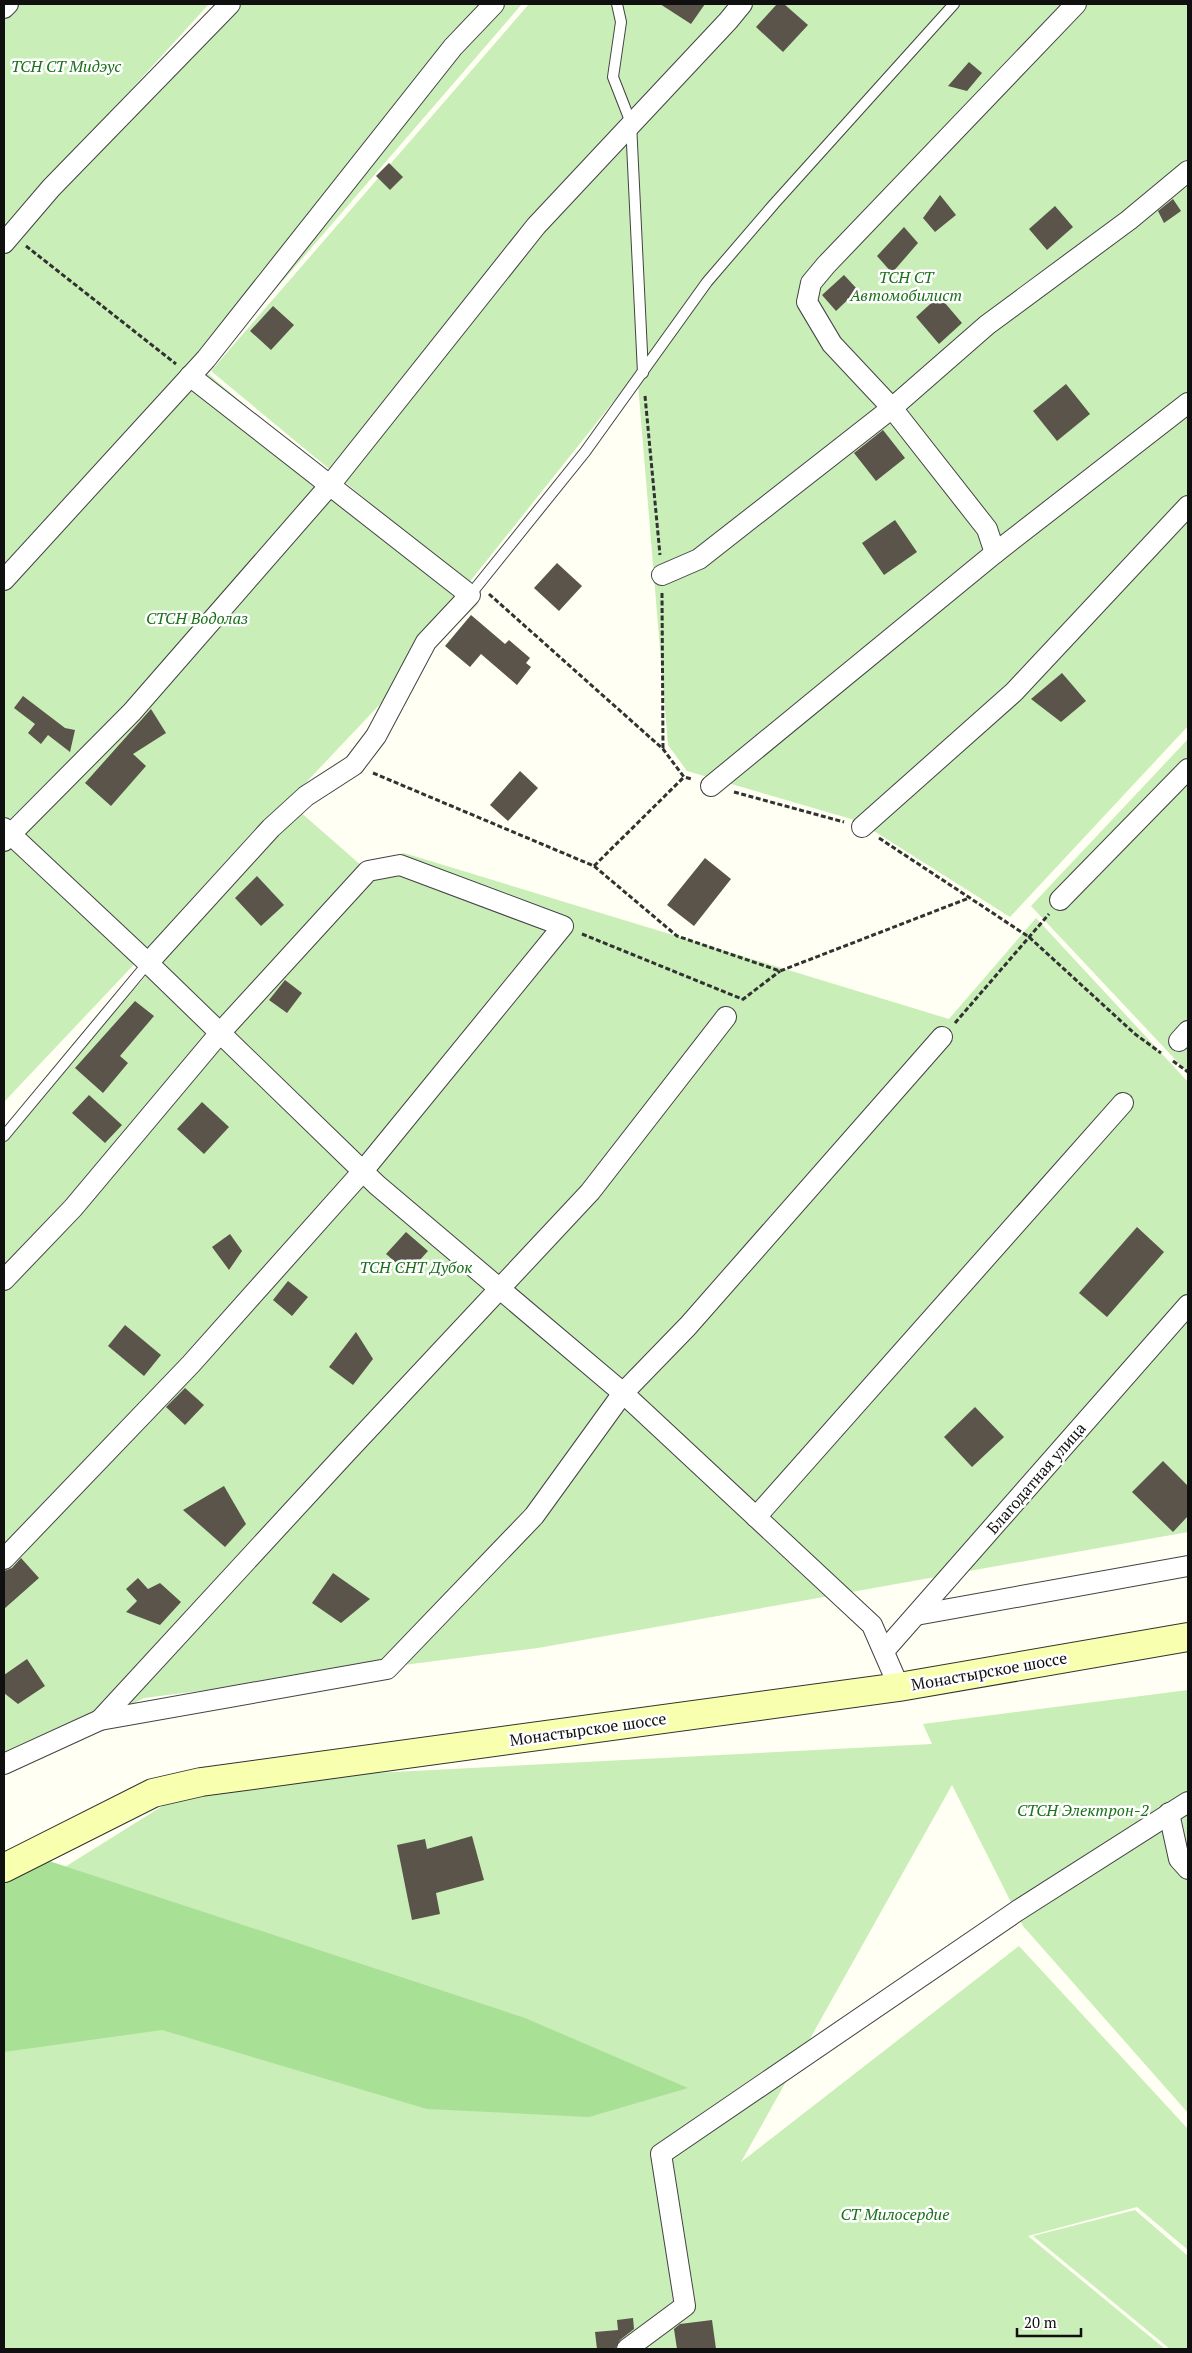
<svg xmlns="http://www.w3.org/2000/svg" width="1192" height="2353" viewBox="0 0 1192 2353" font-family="'PT Serif',serif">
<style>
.green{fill:#c9eeb8}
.forest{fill:#a8e195}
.building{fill:#5a544b}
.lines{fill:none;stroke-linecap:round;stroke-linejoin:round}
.lane-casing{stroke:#434343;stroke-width:12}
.street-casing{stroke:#434343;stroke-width:22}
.secondary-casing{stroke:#323232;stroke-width:30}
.path{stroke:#323232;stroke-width:3;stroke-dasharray:5 2.5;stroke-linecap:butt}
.lane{stroke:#fff;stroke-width:10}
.street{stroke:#fff;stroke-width:20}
.secondary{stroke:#f8ffae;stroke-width:28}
.labels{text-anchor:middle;stroke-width:5;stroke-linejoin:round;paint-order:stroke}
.park-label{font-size:16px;font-style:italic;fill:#197019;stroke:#fff}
.street-label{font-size:16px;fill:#101010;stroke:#fff}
</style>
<rect width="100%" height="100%" fill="#fffff3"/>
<g class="green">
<polygon points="4,4 209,4 4,229"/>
<polygon points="218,4 522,4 205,371 478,604 435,646 4,1102 4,236"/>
<polygon points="529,4 1188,4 1188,726 1010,917 858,821 687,771 668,745 637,372 468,584 211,371"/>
<polygon points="1188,739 1188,1073 1031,906"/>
<polygon points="298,810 363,867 404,853 949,1019 1036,918 1188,1082 1188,1532 538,1648 144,1698 4,1771 4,1131"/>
<polygon points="1188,1690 1188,2113 1023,1926 952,1785 741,2162 1019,1946 1188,2129 1188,2250 1137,2207 1028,2236 1165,2349 650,2349 650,2346 648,2349 4,2349 4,1905 201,1782 932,1744 923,1724"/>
<polygon points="1135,2210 1188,2256 1188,2349 1170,2349 1033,2236"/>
</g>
<polygon class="forest" points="37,1857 525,2018 688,2088 589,2117 427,2109 162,2030 4,2052 4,1877"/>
<g class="building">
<polygon points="660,4 705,4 691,24"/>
<polygon points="777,4 784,4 808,25 783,52 756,27"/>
<polygon points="969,62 982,73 967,91 948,86"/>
<polygon points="389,163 403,177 390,190 376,176"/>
<polygon points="940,195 956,215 935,232 923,218"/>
<polygon points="1173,199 1181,211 1164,223 1158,211"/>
<polygon points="1055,206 1073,227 1047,250 1029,229"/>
<polygon points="904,227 918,243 892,273 877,256"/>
<polygon points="844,275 858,290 836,311 822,295"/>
<polygon points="939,296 962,323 939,344 916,317"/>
<polygon points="273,306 294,325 271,350 250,331"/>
<polygon points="1066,384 1090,414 1057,441 1033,411"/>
<polygon points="883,430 905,458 876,481 854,453"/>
<polygon points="895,520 917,552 884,575 862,543"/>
<polygon points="557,563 582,586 559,611 534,588"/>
<polygon points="471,615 505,644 509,640 530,658 526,663 531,667 517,685 481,654 470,667 445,646"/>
<polygon points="1062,673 1086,701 1061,722 1031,699"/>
<polygon points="23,696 65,728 75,730 70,752 48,735 41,744 28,733 35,724 14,708"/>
<polygon points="151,709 166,733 133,754 146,766 111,806 85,783"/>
<polygon points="520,771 538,788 508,821 490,805"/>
<polygon points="705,858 731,879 694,926 667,905"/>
<polygon points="257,876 284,905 261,926 235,898"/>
<polygon points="285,980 302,993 287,1013 269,1000"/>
<polygon points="135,1001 154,1016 120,1056 128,1063 103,1093 75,1068"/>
<polygon points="89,1095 122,1125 105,1143 72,1113"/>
<polygon points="202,1102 229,1127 204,1154 177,1129"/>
<polygon points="1137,1227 1164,1252 1107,1317 1079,1293"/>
<polygon points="406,1232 428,1251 408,1273 386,1254"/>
<polygon points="230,1234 242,1251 229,1270 212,1247"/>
<polygon points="288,1281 308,1297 292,1316 273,1300"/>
<polygon points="125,1325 161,1355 144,1376 108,1346"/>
<polygon points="356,1332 373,1359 353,1385 329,1367"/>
<polygon points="185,1388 204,1405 185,1425 166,1407"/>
<polygon points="975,1407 1004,1437 972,1467 944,1437"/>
<polygon points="1163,1461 1188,1486 1188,1516 1173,1532 1132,1492"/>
<polygon points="224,1486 246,1524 225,1547 183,1510"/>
<polygon points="21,1558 39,1578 4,1609 4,1571 12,1568"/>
<polygon points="333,1573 370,1599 341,1623 312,1603"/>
<polygon points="138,1578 148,1589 160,1583 181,1602 160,1625 126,1612 137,1601 126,1589"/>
<polygon points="27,1659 45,1686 18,1704 4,1693 4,1675"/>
<polygon points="472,1836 484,1880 436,1893 440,1914 412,1920 397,1845 425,1839 427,1849"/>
<polygon points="633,2318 634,2329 620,2340 615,2349 597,2349 595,2332 618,2330 617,2320"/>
<polygon points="712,2320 716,2349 677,2349 674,2329 680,2324"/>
</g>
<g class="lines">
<g class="lane-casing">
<g id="lane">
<polyline points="617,4 621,22 613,77 631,123 643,373"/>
<polyline points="470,595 585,452 707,282 774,204 954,4"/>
<polyline points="4,1136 148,963"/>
</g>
</g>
<g class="street-casing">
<g id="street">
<polyline points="1076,4 826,265 811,283 807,302 832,344 892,408 987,529 995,553 1188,403"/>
<polyline points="4,8 8,4"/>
<polyline points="4,243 51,188 230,4"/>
<polyline points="662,575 699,559 892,408 987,325 1129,220 1188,171"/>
<polyline points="4,580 206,359 453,47 494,4"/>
<polyline points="711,786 995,553"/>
<polyline points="862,827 1014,692 1188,506"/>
<polyline points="4,828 148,963 377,1185 623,1393 872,1625 899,1687"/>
<polyline points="4,841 132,712 330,485 536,226 728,21 742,4"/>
<polyline points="1060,900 1188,769"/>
<polyline points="148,963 271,828 306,796 354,765 376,736 426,642 470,595 190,376"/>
<polyline points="1179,1041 1188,1031"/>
<polyline points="4,1280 73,1208 219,1034 368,871 400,865 563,926 363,1171 191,1364 4,1559"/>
<polyline points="756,1517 1123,1103"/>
<polyline points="916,1615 1188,1566"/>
<polyline points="884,1651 1188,1305"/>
<polyline points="100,1720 345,1454 590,1192 726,1017"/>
<polyline points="4,1764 100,1720 387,1669 534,1516 623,1393 688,1326 942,1037"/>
<polyline points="1169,1813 1179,1859 1188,1869"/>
<polyline points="627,2349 685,2306 661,2154 1017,1911 1188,1802"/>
</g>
</g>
<g class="secondary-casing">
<polyline id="secondary" points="4,1868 153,1793 201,1782 899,1687 1188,1637"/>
</g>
<g class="path">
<polyline points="26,246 176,364"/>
<polyline points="645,396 660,555"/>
<polyline points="662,593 663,749"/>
<polyline points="489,594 663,749 684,777 692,779"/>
<polyline points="373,773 594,866 677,936 780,971 969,898"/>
<polyline points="734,792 844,822"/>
<polyline points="879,838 1029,937 1135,1034 1161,1053"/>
<polyline points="594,866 684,777"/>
<polyline points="582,934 742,999"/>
<polyline points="742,1000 780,971"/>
<polyline points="955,1023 1049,914"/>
<polyline points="1173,1061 1188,1072"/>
</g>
<use href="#lane" class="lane"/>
<use href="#street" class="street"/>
<use href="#secondary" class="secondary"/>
</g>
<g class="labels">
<g class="park-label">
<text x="66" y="72">ТСН СТ Мидэус</text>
<text x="906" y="283">ТСН СТ<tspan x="906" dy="18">Автомобилист</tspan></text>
<text x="197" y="624">СТСН Водолаз</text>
<text x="416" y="1273">ТСН СНТ Дубок</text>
<text x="1083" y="1816">СТСН Электрон-2</text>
<text x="895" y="2220">СТ Милосердие</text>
</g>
<g class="street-label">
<text transform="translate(1036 1478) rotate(-49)" y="6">Благодатная улица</text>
<text transform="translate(989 1671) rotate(-10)" y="6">Монастырское шоссе</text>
<text transform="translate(588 1729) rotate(-8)" y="6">Монастырское шоссе</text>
</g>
</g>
<rect width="1192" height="2353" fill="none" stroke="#101010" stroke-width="10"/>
<path d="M1017 2328v8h64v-8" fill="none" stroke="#101010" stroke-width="2.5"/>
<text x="1024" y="2328" font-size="15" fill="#101010" stroke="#ffffff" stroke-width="4" paint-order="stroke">20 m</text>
</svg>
